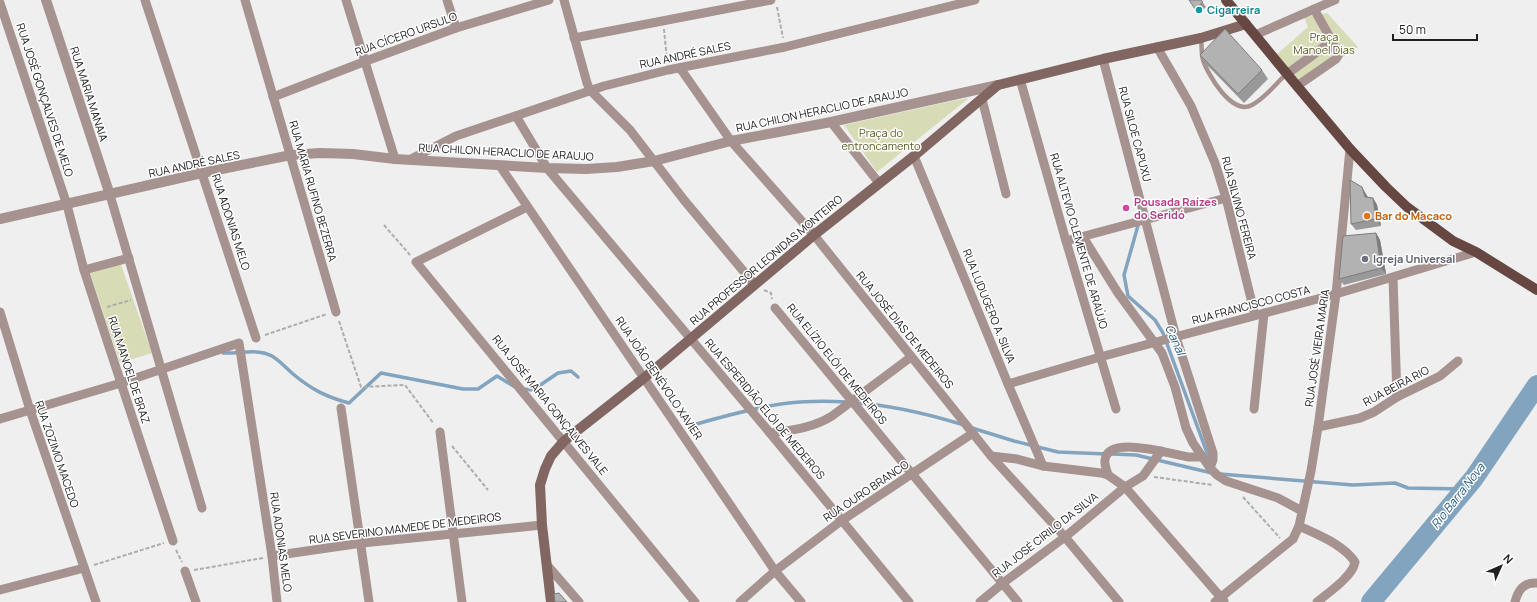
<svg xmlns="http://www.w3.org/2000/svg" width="1537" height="602" viewBox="0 0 1537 602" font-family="Manrope,sans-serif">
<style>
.green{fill:#d7dcb6}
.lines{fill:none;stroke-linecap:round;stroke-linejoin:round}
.stream{stroke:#82a4be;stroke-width:3.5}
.river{stroke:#82a4be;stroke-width:20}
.path{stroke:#adadae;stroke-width:2;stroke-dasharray:4 2;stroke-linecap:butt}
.service{stroke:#a6928f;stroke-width:4.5}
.minor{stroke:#a6928f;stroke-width:9}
.tertiary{stroke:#a6928f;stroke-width:10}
.secondary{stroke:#816661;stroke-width:10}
.primary{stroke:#674742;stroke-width:10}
.wall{fill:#9a9999}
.shaded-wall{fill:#7d7d7d}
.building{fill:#b3b2b2;stroke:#7d7d7d}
.culture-dot{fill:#0f9aa8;stroke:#fff;stroke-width:1.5}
.hotel-dot{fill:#d1479c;stroke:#fff;stroke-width:1.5}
.food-dot{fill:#e8710a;stroke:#fff;stroke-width:1.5}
.worship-dot{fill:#6b7280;stroke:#fff;stroke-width:1.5}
.labels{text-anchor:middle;stroke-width:3;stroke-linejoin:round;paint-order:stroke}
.culture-label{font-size:11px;font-weight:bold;fill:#0d838f;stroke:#fff;text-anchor:start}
.street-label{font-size:11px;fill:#202021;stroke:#fff}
.park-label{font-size:11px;fill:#585c1f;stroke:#fff}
.hotel-label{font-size:11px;font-weight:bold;fill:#b23c85;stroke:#fff;text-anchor:start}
.food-label{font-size:11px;font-weight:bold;fill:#c56008;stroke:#fff;text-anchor:start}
.worship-label{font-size:11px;font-weight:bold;fill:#5b616d;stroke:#fff;text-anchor:start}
.water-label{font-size:12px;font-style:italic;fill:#265c81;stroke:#fff}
</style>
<rect width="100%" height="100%" fill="#efeff0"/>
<g class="green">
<polygon points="1327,13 1358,47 1304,85 1276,55 1308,27 1304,17"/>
<polygon points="969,98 877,172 844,125 952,101"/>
<polygon points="119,259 152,353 120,363 88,267"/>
</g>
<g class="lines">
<g class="stream">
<polyline points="1139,222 1124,275 1128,296 1155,320 1163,333 1210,461"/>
<path d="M223,353c15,1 35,-5 49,3 7,4 14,12 21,18 18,15 33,23 56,29l32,-30 82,16h15l19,-13 18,11"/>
<polyline points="523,389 533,390 558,373 571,371 578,377"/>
<path d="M855,403c37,2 73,11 109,22"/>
<path d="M693,425c31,-9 63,-18 96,-22 18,-2 39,-2 58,-1"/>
<polyline points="972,428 1014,441 1058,452 1106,454"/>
<polyline points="1112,454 1136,455 1212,473"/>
<polyline points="1220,474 1353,485 1395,483 1408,488 1463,489"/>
</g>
<polyline class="river" points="1371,602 1474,478 1537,385"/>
<g class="path">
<polyline points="777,7 783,38"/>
<polyline points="664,29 667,61"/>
<polyline points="384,225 410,255"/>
<polyline points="764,290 771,293 772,299"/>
<polyline points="107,307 131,300"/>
<polyline points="339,321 361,387 405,385 434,424"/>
<polyline points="265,335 327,314"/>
<polyline points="452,446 488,490"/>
<polyline points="1154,477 1213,485"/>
<polyline points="1243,497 1280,538"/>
<polyline points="176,550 182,562"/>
<polyline points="94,565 164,543"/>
<polyline points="194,570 263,558"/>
</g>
<path class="service" d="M1201,38c1,7 0,15 2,22 5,15 29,56 49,45 13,-7 24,-21 34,-31"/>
<g class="minor">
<polyline points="145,0 256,338"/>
<polyline points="245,0 336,312"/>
<polyline points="346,0 395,159"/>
<polyline points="447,0 456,28"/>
<polyline points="564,0 587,83 590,90 630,130 684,200 755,285"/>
<polyline points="0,3 67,205 84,270 97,310 173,541"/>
<polyline points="1255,35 1335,0"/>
<polyline points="574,38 771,0"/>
<polyline points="1157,47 1191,106 1215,163 1226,198 1255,315"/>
<polyline points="1103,59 1176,337 1213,453 1213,460 1210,468"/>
<polyline points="680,68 731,141 814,235 991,456 1065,537 1119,602"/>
<polyline points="1287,74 1332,41"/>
<polyline points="1020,79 1066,241 1116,409"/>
<polyline points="1297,86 1336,59 1338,56 1332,41 1314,9"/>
<polyline points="273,97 366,61 456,28 549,0"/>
<polyline points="982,99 1006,194"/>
<polyline points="516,116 547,168 770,433 909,602"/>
<polyline points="831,122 879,183"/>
<polyline points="914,156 1008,384 1043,466"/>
<polyline points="409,160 456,136 604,86 668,70 785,47 975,0"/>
<polyline points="500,166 775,571 801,602"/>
<polyline points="110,195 202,508"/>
<polyline points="527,207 416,262 695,602"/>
<polyline points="1083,237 1118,293 1162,353 1175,387 1186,428 1193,443 1210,468 1217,475 1226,481 1278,498 1302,511"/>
<polyline points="1066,241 1226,198"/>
<polyline points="84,270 129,258"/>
<polyline points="1393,278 1397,397"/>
<polyline points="775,308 1018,602"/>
<polyline points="0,312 30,410 96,602"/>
<polyline points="1008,384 1100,357 1336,294 1476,252"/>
<polyline points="341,408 369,602"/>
<polyline points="1254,409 1264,313"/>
<polyline points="0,419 121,383 239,343 272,556 277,602"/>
<polyline points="1318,427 1360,418 1374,412 1397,397 1440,376 1458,361"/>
<polyline points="440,432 462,602"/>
<path d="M770,433c22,-3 43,-5 62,-17l79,-59"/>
<polyline points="991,456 1017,459 1043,466 1101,473 1108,475 1125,487 1224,601"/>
<path d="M1108,475c-1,-4 -4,-11 -3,-15 3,-26 69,-5 84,-3 4,0 8,0 13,0"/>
<path d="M1299,526c19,9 44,18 56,36 -2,14 -27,31 -38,40"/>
<polyline points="272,556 362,543 542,525"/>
<polyline points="547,565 579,602"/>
<polyline points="185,571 196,602"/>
<polyline points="0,590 84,568"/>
<polyline points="740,602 775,571 841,521 973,433"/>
<polyline points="980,602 1003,583 1065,537 1125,487 1143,476 1161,451"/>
<polyline points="1215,602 1293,539 1299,526 1311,471 1318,427 1336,294 1350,149"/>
<path d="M1515,602c3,-12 9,-20 22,-19"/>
</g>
<g class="tertiary">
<polyline points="46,0 110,195"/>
<polyline points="0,219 202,173 291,155 320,153 353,154 395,159 547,168 586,169 617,167 654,161 731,141 831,122 998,85"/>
</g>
<polyline class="secondary" points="551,602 542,525 540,485 545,469 551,456 564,441 644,378 814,235 914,156 998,85 1103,59 1201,38 1246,24"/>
<polyline class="primary" points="1226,0 1297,86 1350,149 1386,187 1407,207 1453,241 1476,252 1537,290"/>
</g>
<g class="wall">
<polygon points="1201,0 1206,7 1198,14 1195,9"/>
<polygon points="1200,55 1262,70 1268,79 1244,103 1206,64"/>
<polygon points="1366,194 1368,197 1373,198 1377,205 1381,226 1356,230 1351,224"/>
<polygon points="1376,233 1380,240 1386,274 1344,285 1339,279"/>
</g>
<g class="shaded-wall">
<polygon points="1362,187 1366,194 1370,203 1365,197"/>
<polygon points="1373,198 1377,205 1381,226 1376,219"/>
<polygon points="1376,233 1380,240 1386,274 1381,268"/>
</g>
<g class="building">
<polygon points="1189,0 1201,0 1203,2 1195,9"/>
<polygon points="1225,29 1262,70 1238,94 1200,55"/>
<polygon points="1350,180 1362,187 1365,197 1373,198 1376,219 1351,224"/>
<polygon points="1376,233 1381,268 1339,279 1343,236"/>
<polygon points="559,593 567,602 555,602 554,594"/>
</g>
<circle class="culture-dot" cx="1199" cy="10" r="4"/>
<circle class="hotel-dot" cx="1126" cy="208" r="4"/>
<circle class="food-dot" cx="1367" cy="216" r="4"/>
<circle class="worship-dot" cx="1365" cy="259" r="4"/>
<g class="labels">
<g class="culture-label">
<text x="1207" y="14">Cigarreira</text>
</g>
<g class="street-label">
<text transform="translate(406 34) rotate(-20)" y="4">RUA CÍCERO URSULO</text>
<text transform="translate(685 55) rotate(-12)" y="4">RUA ANDRÉ SALES</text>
<text transform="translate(89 94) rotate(72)" y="4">RUA MARIA MANAIA</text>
<text transform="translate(45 100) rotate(72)" y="4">RUA JOSÉ GONÇALVES DE MELO</text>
<text transform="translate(822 110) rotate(-12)" y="4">RUA CHILON HERACLIO DE ARAUJO</text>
<text transform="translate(1135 134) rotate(75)" y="4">RUA SILOE CAPUXU</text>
<text transform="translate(506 152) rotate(3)" y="4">RUA CHILON HERACLIO DE ARAUJO</text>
<text transform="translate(194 164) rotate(-12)" y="4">RUA ANDRÉ SALES</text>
<text transform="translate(313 191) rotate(74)" y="4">RUA MARIA RUFINO BEZERRA</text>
<text transform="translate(1239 208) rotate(75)" y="4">RUA SILVINO FEREIRA</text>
<text transform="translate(231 222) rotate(72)" y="4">RUA ADONIAS MELO</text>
<text transform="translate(1079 241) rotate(74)" y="4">RUA ALTEVIO CLEMENTE DE ARAÚJO</text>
<text transform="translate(766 260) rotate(-40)" y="4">RUA PROFESSOR LEONIDAS MONTEIRO</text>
<text transform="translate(1251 305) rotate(-15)" y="4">RUA FRANCISCO COSTA</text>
<text transform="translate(989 306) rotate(68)" y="4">RUA LUDUGERO A. SILVA</text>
<text transform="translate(905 330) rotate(51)" y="4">RUA JOSÉ DIAS DE MEDEIROS</text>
<text transform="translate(1317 348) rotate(-82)" y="4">RUA JOSÉ VIEIRA MARIA</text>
<text transform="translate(837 364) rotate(51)" y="4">RUA ELÍZIO ELÓI DE MEDEIROS</text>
<text transform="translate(129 370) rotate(72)" y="4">RUA MANOEL DE BRAZ</text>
<text transform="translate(659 378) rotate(56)" y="4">RUA JOÃO BENÉVOLO XAVIER</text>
<text transform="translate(1396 386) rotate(-28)" y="4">RUA BEIRA RIO</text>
<text transform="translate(550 405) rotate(51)" y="4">RUA JOSÉ MARIA GONÇALVES VALE</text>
<text transform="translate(765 409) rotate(50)" y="4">RUA ESPERIDIÃO ELÓI DE MEDEIROS</text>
<text transform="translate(57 454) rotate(71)" y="4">RUA ZOZIMO MACEDO</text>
<text transform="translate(866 491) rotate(-34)" y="4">RUA OURO BRANCO</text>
<text transform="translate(405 528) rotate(-7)" y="4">RUA SEVERINO MAMEDE DE MEDEIROS</text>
<text transform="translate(1045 535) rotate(-38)" y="4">RUA JOSÉ CIRILO DA SILVA</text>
<text transform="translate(281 542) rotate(82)" y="4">RUA ADONIAS MELO</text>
</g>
<g class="park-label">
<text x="1324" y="41">Praça<tspan x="1324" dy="13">Manoel Dias</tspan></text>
<text x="881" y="137">Praça do<tspan x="881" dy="13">entroncamento</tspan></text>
</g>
<g class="hotel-label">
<text x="1134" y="206">Pousada Raízes<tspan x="1134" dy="13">do Seridó</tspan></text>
</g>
<g class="food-label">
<text x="1375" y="220">Bar do Macaco</text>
</g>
<g class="worship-label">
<text x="1373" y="263">Igreja Universal</text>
</g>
<g class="water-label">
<text transform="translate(1175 340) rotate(66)" y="4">Canal</text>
<text transform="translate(1458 496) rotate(-52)" y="4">Rio Barra Nova</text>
</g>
</g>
<g transform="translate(1501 566) rotate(45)" stroke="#ffffff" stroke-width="3" paint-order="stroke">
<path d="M0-3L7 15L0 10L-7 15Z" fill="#202021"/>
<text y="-6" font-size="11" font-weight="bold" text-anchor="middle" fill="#202021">N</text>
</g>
<path d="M1393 34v6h84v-6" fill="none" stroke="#202021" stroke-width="2"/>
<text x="1399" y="34" font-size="12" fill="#202021" stroke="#ffffff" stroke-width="3" paint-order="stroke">50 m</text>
</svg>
